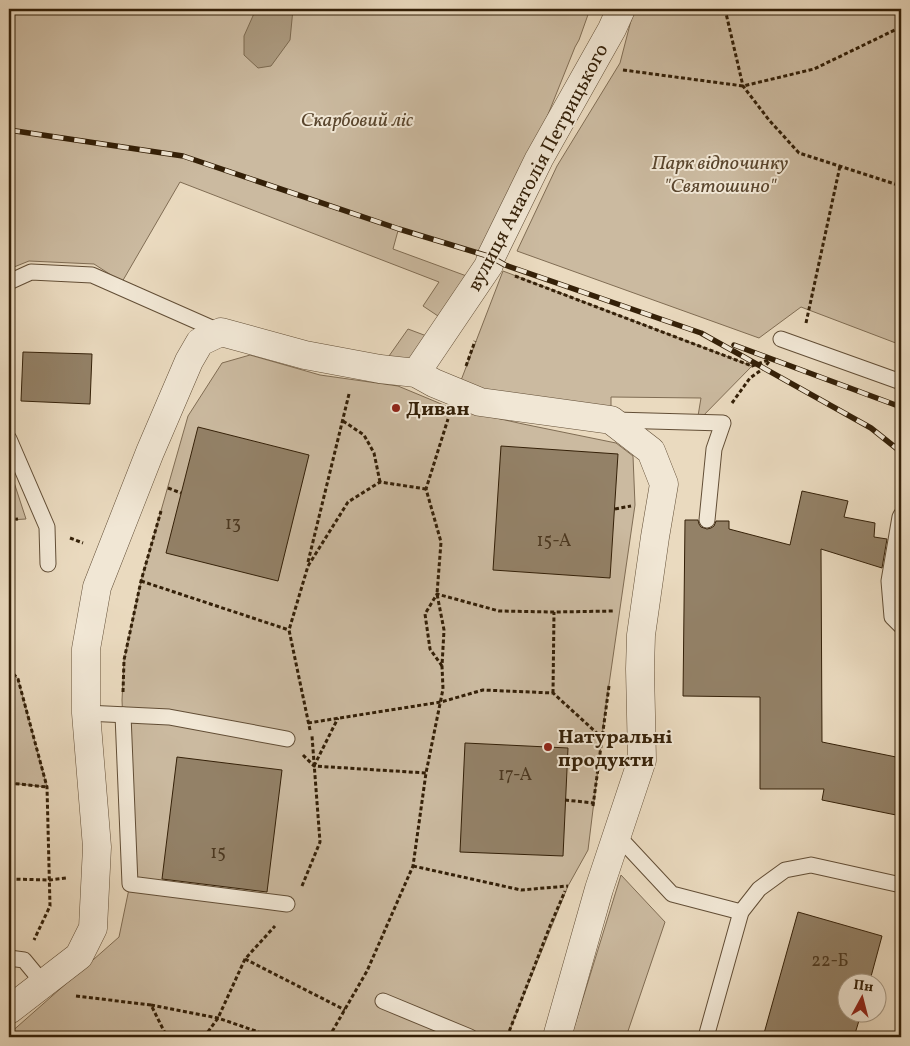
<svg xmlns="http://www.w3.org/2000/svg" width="910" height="1046" viewBox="0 0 910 1046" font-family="Vollkorn,serif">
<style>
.green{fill:#cbbaa0;stroke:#806d54}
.water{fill:#ac9b81;stroke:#7c6a51}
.building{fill:#938167;stroke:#342008}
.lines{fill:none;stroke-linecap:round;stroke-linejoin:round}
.service-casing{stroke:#624e36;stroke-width:17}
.minor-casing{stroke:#624e36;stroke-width:29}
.path{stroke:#342008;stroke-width:3;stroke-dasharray:4 2.5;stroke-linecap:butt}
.service{stroke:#f1e7d5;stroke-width:15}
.minor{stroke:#f1e7d5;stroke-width:28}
.rail-casing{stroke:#342008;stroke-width:5.5}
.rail{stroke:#f1e7d5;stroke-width:4;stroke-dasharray:11;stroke-linecap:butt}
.poi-dot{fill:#8f2418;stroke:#f1e7d5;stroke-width:2}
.labels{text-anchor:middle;stroke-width:4;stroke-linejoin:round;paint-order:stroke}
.number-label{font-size:18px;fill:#4c3820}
.park-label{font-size:20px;font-style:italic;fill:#5a462e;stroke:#f1e7d5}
.street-label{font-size:20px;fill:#342008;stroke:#f1e7d5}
.poi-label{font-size:20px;font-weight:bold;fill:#342008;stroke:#f1e7d5;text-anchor:start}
</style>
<rect width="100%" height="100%" fill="#eadabf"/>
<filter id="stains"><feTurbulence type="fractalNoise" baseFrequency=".004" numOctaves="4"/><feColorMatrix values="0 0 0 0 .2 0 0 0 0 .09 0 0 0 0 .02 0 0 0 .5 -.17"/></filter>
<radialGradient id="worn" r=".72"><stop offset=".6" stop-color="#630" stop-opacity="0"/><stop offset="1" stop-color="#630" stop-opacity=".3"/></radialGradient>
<g class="green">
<polygon points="9,9 590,9 579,40 575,47 491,257 399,227 393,249 472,278 447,315 438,316 423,306 439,282 180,182 122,282 94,264 29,261 9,269"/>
<polygon points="634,9 901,9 901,345 801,307 759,338 517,251 557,166 620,63"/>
<polygon points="503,271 752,366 697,422 701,398 611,397 611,411 480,395 460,383"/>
<polygon points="408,329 432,338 406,362 389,356"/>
<polygon points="250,355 320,375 398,386 451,408 523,424 616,443 633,456 635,505 605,712 588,850 568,886 507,1037 9,1037 9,1034 119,937 130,884 122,700 124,660 141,581 188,416 222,363"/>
<polygon points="9,467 26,519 9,520"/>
<polygon points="9,669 18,679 47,787 9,783"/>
<polygon points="621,875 665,922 626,1037 571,1037"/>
</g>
<polygon class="water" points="256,9 293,9 290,40 271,66 258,68 244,55 244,36"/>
<g class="building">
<polygon points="23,352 92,354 90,404 21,401"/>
<polygon points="198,427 309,455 278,581 166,553"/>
<polygon points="501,446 618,454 610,578 493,570"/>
<polygon points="802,491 848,501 844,517 875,523 874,537 887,539 882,568 821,549 822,742 901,758 901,816 822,800 824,789 760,789 760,697 683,696 685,520 698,520 699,524 701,527 707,529 711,528 714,526 716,521 729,521 729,529 790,545"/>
<polygon points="465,743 568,748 563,856 460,852"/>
<polygon points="177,757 282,770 267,892 162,879"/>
<polygon points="798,912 882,936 869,984 848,984 848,1014 861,1014 854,1037 763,1037"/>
</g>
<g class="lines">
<g class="service-casing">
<g id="service">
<polyline points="9,282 31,272 92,275 221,332"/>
<polyline points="781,339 901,382"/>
<polyline points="615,420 723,423 714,449 707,520"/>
<polyline points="9,439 47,527 48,564"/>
<polyline points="901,515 900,517 889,581 892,617 901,626"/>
<polyline points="86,713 169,717 287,739"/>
<polyline points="123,715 130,884 287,904"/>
<polyline points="617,835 672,894 741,912"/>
<polyline points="9,958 24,960 43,983"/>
<polyline points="383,1001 470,1037"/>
<polyline points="706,1037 741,912 759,889 785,870 811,865 901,885"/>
</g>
</g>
<g class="minor-casing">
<g id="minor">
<polyline points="416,373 489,265 491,257 539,159 612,29 621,9"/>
<polyline points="9,1010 79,956 93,928 97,847 86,713 86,649 97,587 150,452 189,361 200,342 221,332 305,355 380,369 416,373 434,383 480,402 611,420 651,451 664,484 655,537 641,635 640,669 642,760 599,889 557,1037"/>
</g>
</g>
<g class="path">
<polyline points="725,9 743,86 769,120 799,153 901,186"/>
<polyline points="623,70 743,86 814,69 901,27"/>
<polyline points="515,276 752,366 771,359"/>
<polyline points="806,323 840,166"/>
<polyline points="466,366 475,341"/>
<polyline points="732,403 750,378 764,368 771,359"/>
<polyline points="343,421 364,435 374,453 380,482"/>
<polyline points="168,488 181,493"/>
<polyline points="615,509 631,506"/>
<polyline points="9,520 18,519"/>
<polyline points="70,538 83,543"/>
<polyline points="308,562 349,394"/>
<polyline points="141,581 289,630"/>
<polyline points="442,666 430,649 425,614 437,594 499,611 554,612 614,611"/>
<polyline points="9,669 18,679 47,787 50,906 34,940"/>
<polyline points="123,692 124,660 141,581 161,511"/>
<polyline points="553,693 554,612"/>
<polyline points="308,723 441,702 483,690 553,693 599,735"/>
<polyline points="310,730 289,630 308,566 348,502 380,482 426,489"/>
<polyline points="303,755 314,766 426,773"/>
<polyline points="314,766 338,718"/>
<polyline points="9,783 47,787"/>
<polyline points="565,800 594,803"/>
<polyline points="593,806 609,686"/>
<polyline points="413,866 521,890 568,886"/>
<polyline points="10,879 50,880 66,878"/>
<polyline points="302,886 320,842 312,736"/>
<polyline points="245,959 345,1010"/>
<polyline points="76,996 151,1005 167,1037"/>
<polyline points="151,1005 218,1018 273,1037"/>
<polyline points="204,1037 218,1018 245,959 275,926"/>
<polyline points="329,1037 367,971 413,866 426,773 443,689 442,666 444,630 437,594 441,542 426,489 448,419"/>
<polyline points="507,1037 550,926 565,891"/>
</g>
<use href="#service" class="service"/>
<use href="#minor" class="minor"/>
<g class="rail-casing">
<g id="rail">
<polyline points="9,130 183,156 399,229 491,257 505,265 701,333 871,428 901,452"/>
<polyline points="734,345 901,407"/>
</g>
</g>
<use href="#rail" class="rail"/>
</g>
<g class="poi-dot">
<circle cx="396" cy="408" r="5"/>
<circle cx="548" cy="747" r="5"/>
</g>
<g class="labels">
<g class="number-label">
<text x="233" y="529">13</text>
<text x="554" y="546">15-А</text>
<text x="515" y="780">17-А</text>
<text x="218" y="858">15</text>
<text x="830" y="966">22-Б</text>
</g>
<g class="park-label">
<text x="357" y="126">Скарбовий ліс</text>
<text x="720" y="169">Парк відпочинку<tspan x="720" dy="23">"Святошино"</tspan></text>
</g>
<g class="street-label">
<text transform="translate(537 167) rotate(-62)" y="7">вулиця Анатолія Петрицького</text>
</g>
<g class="poi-label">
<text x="406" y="415">Диван</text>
<text x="558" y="743">Натуральні<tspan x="558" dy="23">продукти</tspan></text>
</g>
</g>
<rect width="910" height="1046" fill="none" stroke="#eadabf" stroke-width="30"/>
<rect x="10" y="10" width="890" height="1026" fill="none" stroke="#342008" stroke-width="2.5"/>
<rect x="15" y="15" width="880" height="1016" fill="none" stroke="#342008"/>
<g transform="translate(862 998) rotate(7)"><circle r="24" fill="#f1e7d5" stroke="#a59783"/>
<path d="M0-4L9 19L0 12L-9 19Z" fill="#8f2418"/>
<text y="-8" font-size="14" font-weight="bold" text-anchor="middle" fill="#342008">Пн</text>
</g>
<rect width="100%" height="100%" filter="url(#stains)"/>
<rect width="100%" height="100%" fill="url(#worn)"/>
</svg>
